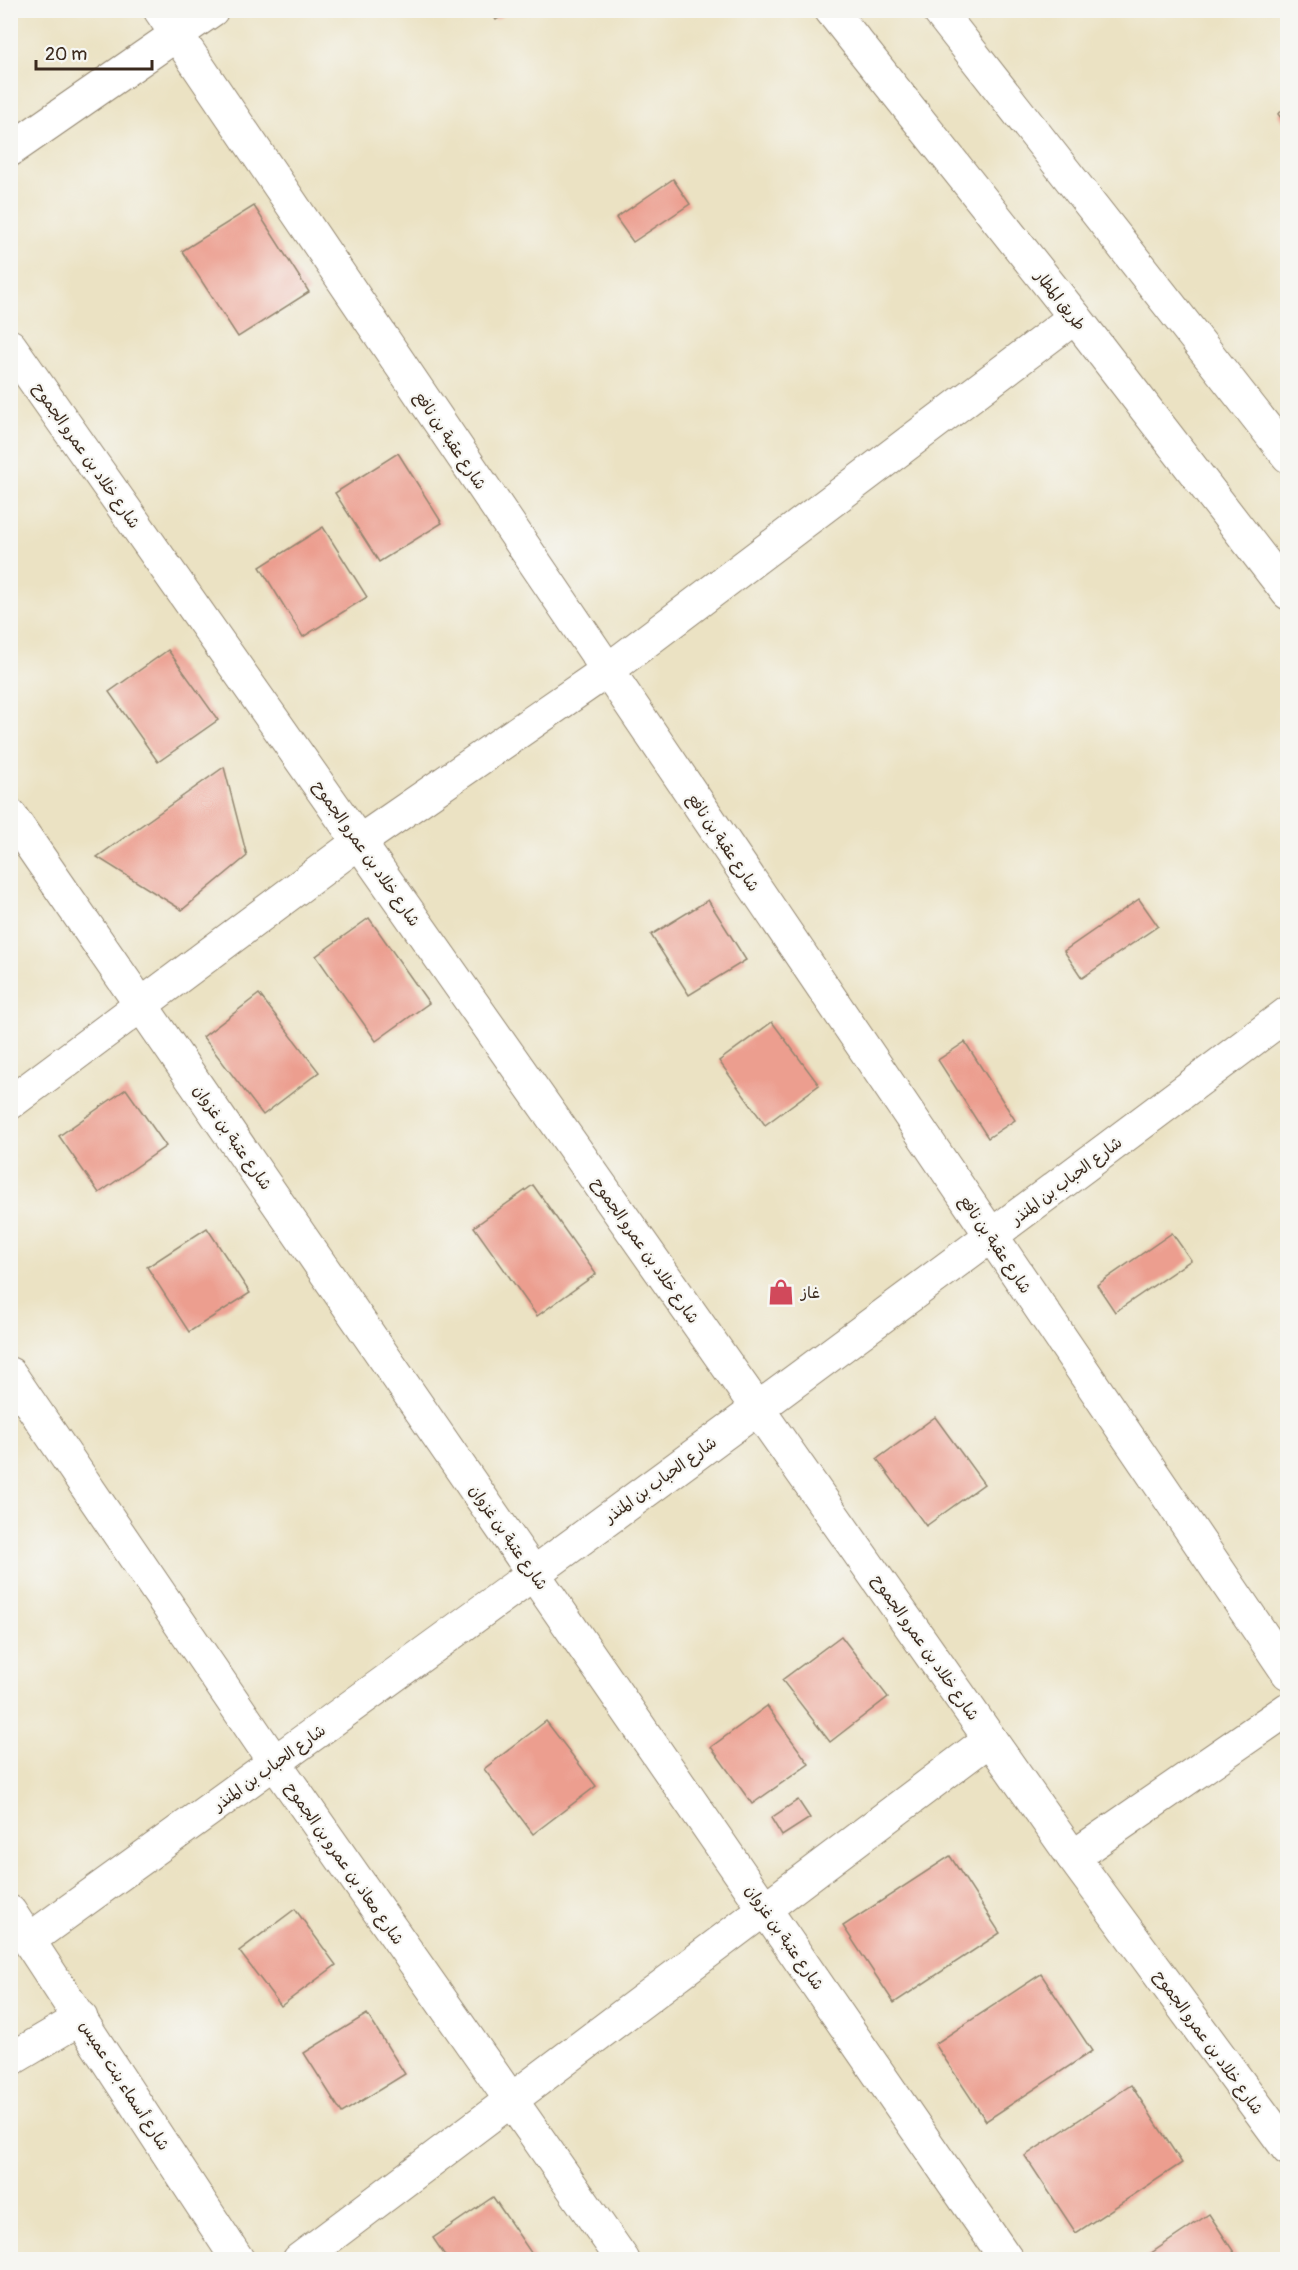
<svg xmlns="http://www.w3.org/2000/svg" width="1298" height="2270" viewBox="0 0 1298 2270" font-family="Pangolin,'Playpen Sans Arabic',sans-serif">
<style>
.building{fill:#ec9e8f}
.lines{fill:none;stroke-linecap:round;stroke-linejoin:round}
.minor-casing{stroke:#938670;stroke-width:35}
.trunk-casing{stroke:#938670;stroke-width:35}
.minor{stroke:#fff;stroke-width:33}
.trunk{stroke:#fff;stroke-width:33}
.labels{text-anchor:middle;stroke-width:4.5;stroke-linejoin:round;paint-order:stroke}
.street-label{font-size:16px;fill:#3b2a1e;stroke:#f6f6f2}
.poi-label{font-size:16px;fill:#3b2a1e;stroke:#f6f6f2;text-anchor:start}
</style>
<rect width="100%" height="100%" fill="#f6f6f2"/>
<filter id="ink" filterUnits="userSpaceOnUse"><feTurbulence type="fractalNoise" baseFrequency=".0167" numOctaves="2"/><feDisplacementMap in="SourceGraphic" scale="12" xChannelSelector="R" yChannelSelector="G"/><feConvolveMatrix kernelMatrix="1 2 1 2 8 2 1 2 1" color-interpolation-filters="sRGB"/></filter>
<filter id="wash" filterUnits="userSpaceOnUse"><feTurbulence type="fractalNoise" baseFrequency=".008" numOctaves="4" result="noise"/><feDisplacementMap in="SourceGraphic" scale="24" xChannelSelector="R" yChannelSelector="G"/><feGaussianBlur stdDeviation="1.35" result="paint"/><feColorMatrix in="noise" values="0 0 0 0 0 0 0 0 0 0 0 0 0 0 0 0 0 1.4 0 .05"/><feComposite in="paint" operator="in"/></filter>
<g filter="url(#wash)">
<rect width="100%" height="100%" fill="#ebe2c3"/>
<g id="blocks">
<g class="building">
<polygon points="490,10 511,10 496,20"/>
<polygon points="1288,107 1288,127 1278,114"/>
<polygon points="673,179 690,204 633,242 616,218"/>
<polygon points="254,206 309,292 238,337 182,251"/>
<polygon points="398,453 442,523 379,562 335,493"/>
<polygon points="323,527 367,597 303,637 260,567"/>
<polygon points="168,650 218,720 158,762 109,692"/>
<polygon points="224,767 247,856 182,910 97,857"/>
<polygon points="1139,899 1158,926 1082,978 1064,951"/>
<polygon points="708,900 746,960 689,995 651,935"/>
<polygon points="369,918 429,1003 376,1041 316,956"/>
<polygon points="259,994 319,1072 263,1115 203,1037"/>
<polygon points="772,1022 819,1085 765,1125 719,1061"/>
<polygon points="965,1042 1015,1120 988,1138 938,1060"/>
<polygon points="126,1089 166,1146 99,1193 59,1136"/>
<polygon points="533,1185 596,1274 537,1316 474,1227"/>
<polygon points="207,1228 250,1293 189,1332 147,1267"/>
<polygon points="1172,1233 1191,1260 1115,1312 1097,1285"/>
<polygon points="935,1417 984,1484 926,1526 877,1459"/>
<polygon points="841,1636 888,1697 830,1742 782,1680"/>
<polygon points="767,1706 809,1764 752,1804 711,1747"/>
<polygon points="546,1721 596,1786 533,1834 484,1769"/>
<polygon points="798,1800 810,1818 782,1836 771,1818"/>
<polygon points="950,1856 1000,1933 894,2003 843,1926"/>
<polygon points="295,1909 336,1965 281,2006 239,1951"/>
<polygon points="1041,1974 1092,2051 986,2121 935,2044"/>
<polygon points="367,2014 405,2074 342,2113 304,2053"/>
<polygon points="1131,2085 1182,2163 1076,2233 1025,2156"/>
<polygon points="493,2197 536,2260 448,2260 433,2238"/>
<polygon points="1209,2214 1239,2260 1141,2260"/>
</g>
</g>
</g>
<g filter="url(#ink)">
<use href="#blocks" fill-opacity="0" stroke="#938670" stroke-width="1.5"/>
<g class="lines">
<g class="minor-casing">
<g id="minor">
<polyline points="160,10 1288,1673"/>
<polyline points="10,150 212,10"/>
<polyline points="10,346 1073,1857 1288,2149"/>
<polyline points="10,815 1007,2260"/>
<polyline points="10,1103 359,842 608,670 1075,317"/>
<polyline points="10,1374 275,1763 623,2260"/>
<polyline points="1073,1857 1288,1709"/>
<polyline points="10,1912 238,2260"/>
<path d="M29,1940c423,-305 843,-613 1259,-927"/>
<polyline points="10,2060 81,2018"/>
<path d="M299,2260c231,-172 460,-349 691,-521"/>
</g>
</g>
<g class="trunk-casing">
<g id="trunk">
<polyline points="831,10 1075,317 1288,593"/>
<polyline points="938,10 1288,456"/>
</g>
</g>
<use href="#minor" class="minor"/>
<use href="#trunk" class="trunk"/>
</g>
</g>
<defs>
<g id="shop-bare" transform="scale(2.07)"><path d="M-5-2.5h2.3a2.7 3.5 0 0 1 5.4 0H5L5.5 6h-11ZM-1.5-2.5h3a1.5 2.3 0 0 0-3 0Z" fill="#d1495b" stroke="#f6f6f2" stroke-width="2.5" paint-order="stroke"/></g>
</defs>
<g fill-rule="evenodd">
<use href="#shop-bare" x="781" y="1292"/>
</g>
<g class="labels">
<g class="street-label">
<text transform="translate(1061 300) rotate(52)" y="6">طريق المطار</text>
<text transform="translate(451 440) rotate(56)" y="6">شارع عقبة بن نافع</text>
<text transform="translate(87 455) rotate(55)" y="6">شارع خلاد بن عمرو الجموح</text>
<text transform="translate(724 842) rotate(56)" y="6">شارع عقبة بن نافع</text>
<text transform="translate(367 853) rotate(55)" y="6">شارع خلاد بن عمرو الجموح</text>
<text transform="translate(233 1137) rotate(55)" y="6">شارع عتبة بن غزوان</text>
<text transform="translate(1066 1180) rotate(-37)" y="6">شارع الحباب بن المنذر</text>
<text transform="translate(996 1244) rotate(56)" y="6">شارع عقبة بن نافع</text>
<text transform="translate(646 1250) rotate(55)" y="6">شارع خلاد بن عمرو الجموح</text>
<text transform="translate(660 1479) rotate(-36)" y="6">شارع الحباب بن المنذر</text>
<text transform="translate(509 1537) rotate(55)" y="6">شارع عتبة بن غزوان</text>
<text transform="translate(926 1647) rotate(55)" y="6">شارع خلاد بن عمرو الجموح</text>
<text transform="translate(269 1767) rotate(-36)" y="6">شارع الحباب بن المنذر</text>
<text transform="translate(345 1863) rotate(55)" y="6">شارع معاذ بن عمرو بن الجموح</text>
<text transform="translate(785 1937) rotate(55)" y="6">شارع عتبة بن غزوان</text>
<text transform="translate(1209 2042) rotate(54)" y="6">شارع خلاد بن عمرو الجموح</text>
<text transform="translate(125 2085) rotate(57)" y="6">شارع أسماء بنت عميس</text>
</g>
<g class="poi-label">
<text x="801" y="1298">غاز</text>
</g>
</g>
<rect width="1298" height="2270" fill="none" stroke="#f6f6f2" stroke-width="36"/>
<path d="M36 60v9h116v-9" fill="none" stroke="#3b2a1e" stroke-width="3"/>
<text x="45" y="60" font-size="18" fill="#3b2a1e" stroke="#f6f6f2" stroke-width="4.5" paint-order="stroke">20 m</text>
</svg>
